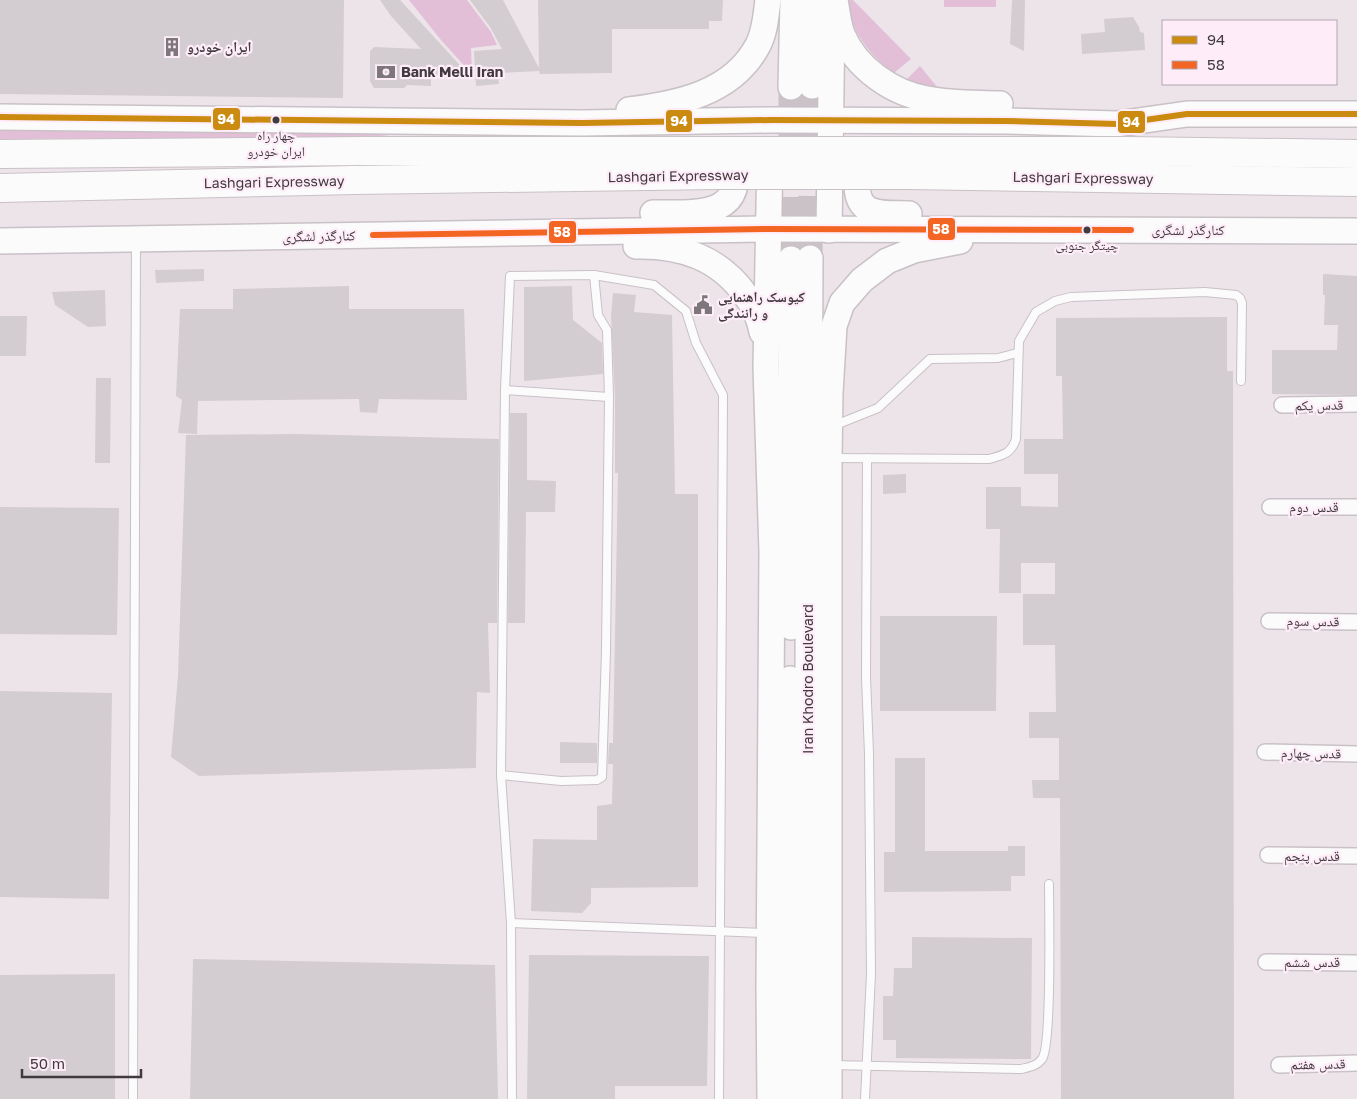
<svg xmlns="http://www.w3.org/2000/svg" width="1357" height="1099" viewBox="0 0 1357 1099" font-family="'Golos Text','Noto Naskh Arabic',sans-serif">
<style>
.green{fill:#e3bfd7}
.building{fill:#d3ccd0}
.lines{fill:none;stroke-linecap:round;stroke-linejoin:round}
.primary-tunnel{stroke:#cbc2c8;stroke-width:25;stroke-dasharray:25 12;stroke-linecap:butt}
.lane-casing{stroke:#c8c1c6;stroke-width:10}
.street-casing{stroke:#c8c1c6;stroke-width:18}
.primary-casing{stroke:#c8c1c6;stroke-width:28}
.highway-casing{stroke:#c8c1c6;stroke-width:30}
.lane{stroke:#fcfbfc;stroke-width:8}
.street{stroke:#fcfbfc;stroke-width:15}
.primary{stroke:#fcfbfc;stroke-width:25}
.highway{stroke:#fcfbfc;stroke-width:28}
.highway-bridge-casing{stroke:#c8c1c6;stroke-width:30;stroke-linecap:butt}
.highway-bridge{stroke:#fcfbfc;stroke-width:28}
.bus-1-casing{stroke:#feedf8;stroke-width:10}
.bus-2-casing{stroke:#feedf8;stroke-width:10}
.bus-1{stroke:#ca8b10;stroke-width:6}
.bus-2{stroke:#f26522;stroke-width:6}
.bus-dot{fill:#413a3e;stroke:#feedf8;stroke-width:2}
.labels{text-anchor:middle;stroke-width:4.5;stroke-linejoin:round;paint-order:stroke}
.bus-label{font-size:13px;fill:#413a3e;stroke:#feedf8}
.poi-label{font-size:14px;font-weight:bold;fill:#413a3e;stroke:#feedf8;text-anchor:start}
.street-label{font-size:14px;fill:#413a3e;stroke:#feedf8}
.line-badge{stroke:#feedf8;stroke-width:2}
.badge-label{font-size:14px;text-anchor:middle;font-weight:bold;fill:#fff}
</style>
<rect width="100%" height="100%" fill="#ede4ea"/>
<g class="green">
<polygon points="409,0 467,0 491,32 497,45 471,48 472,72 469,71 441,40"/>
<path d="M846,0h7l58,59 -17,14c-27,-20 -42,-41 -48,-73z"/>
<rect x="944" y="0" width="52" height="7"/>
<polygon points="920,66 942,93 906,80"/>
<polygon points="58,129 337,130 407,138 0,139 0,131"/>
</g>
<g class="building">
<polygon points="0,0 344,0 343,98 0,94"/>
<polygon points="380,0 400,0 468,74 431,76 431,86 407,85 404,88 374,88 370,81 370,51 374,47 421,49 391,16"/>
<polygon points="470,0 503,0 539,68 538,0 723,0 722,21 709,21 709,29 612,29 612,73 540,74 539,71 498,73 499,84 476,86 474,51 502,49 490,27"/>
<polygon points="1012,0 1025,0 1024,51 1010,44"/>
<polygon points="1133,17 1139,27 1140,32 1144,33 1145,50 1082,54 1081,34 1105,32 1104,19"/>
<polygon points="204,269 204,281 156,283 155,270"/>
<polygon points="1323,274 1357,276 1357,395 1272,394 1272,350 1337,350 1338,325 1324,325 1325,295 1323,295"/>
<polygon points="349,286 349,309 464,309 467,400 379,399 377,413 360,412 359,399 198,401 197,434 178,433 182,400 176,396 180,309 233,309 233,289"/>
<polygon points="572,286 573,320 602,343 603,374 524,381 524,287"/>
<polygon points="105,290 106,326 88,327 55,305 52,292"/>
<polygon points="613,293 636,295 634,312 672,315 675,494 698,494 698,887 591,888 591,903 582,913 531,911 533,839 597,840 597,806 612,804 613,764 608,764 609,743 613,743 618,473 615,473 615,397 611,316"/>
<polygon points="0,316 27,316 26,356 0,356"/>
<polygon points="1227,317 1227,371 1233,371 1234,1099 1061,1099 1060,798 1033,798 1032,780 1059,780 1059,738 1029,738 1029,712 1056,712 1055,645 1023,645 1023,594 1055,594 1055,563 1021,563 1021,593 999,593 1000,529 986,529 986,487 1021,487 1021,506 1058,507 1058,474 1024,474 1024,439 1063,439 1062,376 1056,376 1056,318"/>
<polygon points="96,378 111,378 110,463 95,463"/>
<polygon points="510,413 527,413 527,480 556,481 555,512 526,512 525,623 508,623"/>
<polygon points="296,434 499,439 497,623 488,623 490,693 477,692 476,768 199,776 171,757 178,676 186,435"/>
<polygon points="906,474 906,493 883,494 883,475"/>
<polygon points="0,507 119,508 117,635 0,634"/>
<polygon points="880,616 997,616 996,711 880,711"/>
<polygon points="0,691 112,693 109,899 0,897"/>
<polygon points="560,742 597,743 597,763 560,763"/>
<polygon points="895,758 925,758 925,851 1008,851 1008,846 1025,846 1025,876 1011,876 1011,891 884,892 884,852 895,852"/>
<polygon points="912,937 1032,938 1031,1059 896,1058 896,1040 883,1040 883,996 893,996 894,968 912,968"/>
<polygon points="529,955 709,956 707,1086 615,1086 615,1099 527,1099"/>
<polygon points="193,959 495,965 498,1099 190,1099"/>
<polygon points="115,974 115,1099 0,1099 0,975"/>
</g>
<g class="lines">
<g class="primary-tunnel">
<polyline points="810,258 812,86"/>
<polyline points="791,259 791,87"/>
</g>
<g class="lane-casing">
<g id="lane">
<polyline points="505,390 609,397"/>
<polyline points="833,426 878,408 930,359 998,358 1017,353"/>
<path d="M831,458l158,1c14,-4 22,-5 27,-20l3,-98 17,-29 19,-11 16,-4 134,-5 31,3 4,3 2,5 -1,78"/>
<polyline points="501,775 561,781 597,780 602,777 606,651 609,397 607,330 598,315 594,275"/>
<polyline points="511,923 767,933"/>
<path d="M831,1065l190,4c8,-2 16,-3 21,-10 10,-13 7,-149 7,-175"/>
<polyline points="133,1099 136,243"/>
<polyline points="512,1099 511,923 501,775 505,390 510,276 594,275 654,285 686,311 696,343 723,395 719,1099"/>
<polyline points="865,1099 871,974 869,754 866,677 867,458"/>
</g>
</g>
<g class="street-casing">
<g id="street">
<polyline points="1282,405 1357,404"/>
<polyline points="1270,507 1357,507"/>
<polyline points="1269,621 1357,622"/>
<polyline points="1265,752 1357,754"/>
<polyline points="1268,855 1357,856"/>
<polyline points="1266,962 1357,963"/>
<polyline points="1279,1065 1357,1063"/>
</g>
</g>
<g class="primary-casing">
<g id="primary">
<path d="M835,0c2,11 3,23 7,34 14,34 50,59 85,65 24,5 48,4 73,5"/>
<polyline points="812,86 813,0"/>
<polyline points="791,87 793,0"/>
<path d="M629,110c49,-6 104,-17 129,-65 7,-13 8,-30 10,-45"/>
<polyline points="0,117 582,123 771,120 1006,121 1117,124 1187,114 1357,114"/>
<path d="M860,156c-3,9 -3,18 -3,28 0,34 26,29 52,30"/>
<path d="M653,213c42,0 97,6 79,-58"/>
<polyline points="829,230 832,17"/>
<polyline points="0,241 768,229 1357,231"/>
<path d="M636,246c46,-1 84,12 111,51 7,10 13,23 15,35"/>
<polyline points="810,258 808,671 808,1013 810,1099"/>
<polyline points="791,627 791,259"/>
<polyline points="770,1099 769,987 772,552 766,367 770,154"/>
<polyline points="787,1099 790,679"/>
<polyline points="829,1099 829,458 830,393 834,326 842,303 862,280 887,261 914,250 960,241"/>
</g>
</g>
<g class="highway-casing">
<g id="highway">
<polyline points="0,154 364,151"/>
<polyline points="0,188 355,180"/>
</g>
</g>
<use href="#lane" class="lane"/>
<use href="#street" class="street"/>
<use href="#primary" class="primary"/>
<use href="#highway" class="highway"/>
<g class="highway-bridge-casing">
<g id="highway-bridge">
<polyline points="364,151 1127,151 1357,154"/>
<polyline points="355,180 716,175 907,175 1357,182"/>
</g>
</g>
<use href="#highway-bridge" class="highway-bridge"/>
<g class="bus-1-casing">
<polyline id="bus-1" points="0,117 582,123 771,120 1006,121 1117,124 1187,114 1357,114"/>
</g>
<g class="bus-2-casing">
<polyline id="bus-2" points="373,235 768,229 1131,230"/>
</g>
<use href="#bus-1" class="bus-1"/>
<use href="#bus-2" class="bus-2"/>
</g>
<defs>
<g id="building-bare" transform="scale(1.5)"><path d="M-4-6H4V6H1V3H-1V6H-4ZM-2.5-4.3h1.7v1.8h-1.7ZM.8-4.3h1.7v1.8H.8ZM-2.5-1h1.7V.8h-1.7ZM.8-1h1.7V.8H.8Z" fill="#7d767a" stroke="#feedf8" stroke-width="2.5" paint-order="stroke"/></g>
<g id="bank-bare" transform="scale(1.5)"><path d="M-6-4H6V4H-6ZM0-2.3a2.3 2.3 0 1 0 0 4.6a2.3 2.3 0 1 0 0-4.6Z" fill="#7d767a" stroke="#feedf8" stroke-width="2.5" paint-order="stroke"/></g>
<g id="civic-bare" transform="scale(1.5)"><path d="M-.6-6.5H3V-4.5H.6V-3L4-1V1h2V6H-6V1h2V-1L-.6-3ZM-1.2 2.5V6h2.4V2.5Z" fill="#7d767a" stroke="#feedf8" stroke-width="2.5" paint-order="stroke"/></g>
</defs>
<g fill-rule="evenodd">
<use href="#building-bare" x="172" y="47"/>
<use href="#bank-bare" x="386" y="72"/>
<use href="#civic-bare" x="703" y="305"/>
</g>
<g class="bus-dot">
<circle cx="276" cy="120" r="4.5"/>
<circle cx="1087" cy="230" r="4.5"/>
</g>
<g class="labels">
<g class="bus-label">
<text x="276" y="140">چهار راه<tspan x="276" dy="16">ایران خودرو</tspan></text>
<text x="1087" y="250">چیتگر جنوبی</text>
</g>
<g class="poi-label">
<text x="187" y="52">ایران خودرو</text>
<text x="401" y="77">Bank Melli Iran</text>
<text x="718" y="302">کیوسک راهنمایی<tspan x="718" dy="16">و رانندگی</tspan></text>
</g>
<g class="street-label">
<text transform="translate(678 176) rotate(-1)" y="5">Lashgari Expressway</text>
<text transform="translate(1083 178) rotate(1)" y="5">Lashgari Expressway</text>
<text transform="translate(274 182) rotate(-1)" y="5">Lashgari Expressway</text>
<text x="1188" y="235">کنارگذر لشگری</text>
<text transform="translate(319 236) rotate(-1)" y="5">کنارگذر لشگری</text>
<text transform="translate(1319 405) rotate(-1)" y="5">قدس یکم</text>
<text x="1314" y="512">قدس دوم</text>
<text transform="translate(1313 621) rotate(1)" y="5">قدس سوم</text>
<text transform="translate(808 679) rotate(-90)" y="5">Iran Khodro Boulevard</text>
<text transform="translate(1311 753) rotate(1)" y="5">قدس چهارم</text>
<text x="1312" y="861">قدس پنجم</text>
<text x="1312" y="967">قدس ششم</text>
<text transform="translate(1318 1064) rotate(-1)" y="5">قدس هفتم</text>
</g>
</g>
<g class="line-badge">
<rect x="212" y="107" width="29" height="24" rx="5" fill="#ca8b10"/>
<rect x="665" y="109" width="28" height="24" rx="5" fill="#ca8b10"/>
<rect x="1117" y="110" width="29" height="24" rx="5" fill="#ca8b10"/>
<rect x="927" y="217" width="29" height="24" rx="5" fill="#f26522"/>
<rect x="548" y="220" width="29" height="24" rx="5" fill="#f26522"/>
</g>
<g class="badge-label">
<text x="226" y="124">94</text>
<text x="679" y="126">94</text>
<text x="1131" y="127">94</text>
<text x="941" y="234">58</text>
<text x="562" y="237">58</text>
</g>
<rect x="1162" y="20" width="175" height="65" fill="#feedf8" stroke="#b2a5ae"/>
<rect x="1172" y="36" width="25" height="8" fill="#ca8b10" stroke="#b2a5ae"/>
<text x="1207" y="45" font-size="15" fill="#413a3e">94</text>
<rect x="1172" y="61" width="25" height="8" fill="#f26522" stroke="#b2a5ae"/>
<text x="1207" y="70" font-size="15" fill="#413a3e">58</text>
<path d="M22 1069v8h119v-8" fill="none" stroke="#413a3e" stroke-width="2.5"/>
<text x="30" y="1069" font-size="15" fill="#413a3e" stroke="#feedf8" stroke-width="4" paint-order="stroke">50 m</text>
</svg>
